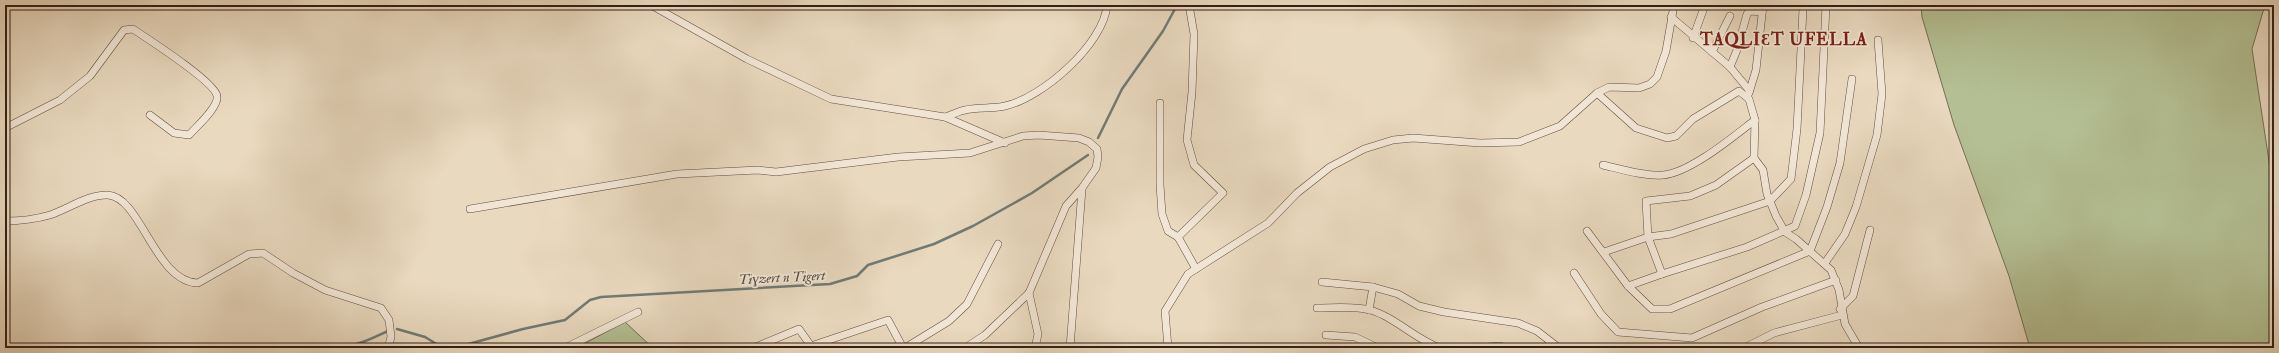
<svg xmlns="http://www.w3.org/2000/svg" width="2279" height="353" viewBox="0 0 2279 353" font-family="'IM FELL Double Pica',serif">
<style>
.green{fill:#b4c094;stroke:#746f54}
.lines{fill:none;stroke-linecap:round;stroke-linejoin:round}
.stream{stroke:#707b76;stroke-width:2.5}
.minor-casing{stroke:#614d40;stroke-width:8}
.minor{stroke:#f1e6d5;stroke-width:7}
.labels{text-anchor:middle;stroke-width:3.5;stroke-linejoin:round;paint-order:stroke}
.water-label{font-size:14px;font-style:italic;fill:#524c46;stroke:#f1e6d5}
.district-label{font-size:17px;font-weight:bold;letter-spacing:1px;fill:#7a1f14;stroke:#f1e6d5}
</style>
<rect width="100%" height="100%" fill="#e9d9bf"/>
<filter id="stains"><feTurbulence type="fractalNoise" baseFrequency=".005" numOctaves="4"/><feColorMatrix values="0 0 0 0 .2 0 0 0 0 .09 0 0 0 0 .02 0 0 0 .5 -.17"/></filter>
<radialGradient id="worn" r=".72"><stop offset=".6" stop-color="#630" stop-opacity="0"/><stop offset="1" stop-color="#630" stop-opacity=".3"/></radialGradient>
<g class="green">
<polygon points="1921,5 2265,5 2252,49 2274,194 2274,338 2272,348 2030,348 2009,276 1954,125 1922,17"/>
<polygon points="625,322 653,348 576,348"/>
</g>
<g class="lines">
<g class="stream">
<polyline points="1098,138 1122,89 1163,31 1176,7"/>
<polyline points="397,329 425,337 443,348"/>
<path d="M317,348c8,-2 16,0 25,-1 17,-2 31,-9 46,-16"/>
<polyline points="454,348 523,329 565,320 590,300 601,297 830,284 857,276 868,265 934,244 973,226 1032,193 1088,155"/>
</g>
<g class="minor-casing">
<g id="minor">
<polyline points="651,5 747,59 831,99 945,117 1005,143"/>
<polyline points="1189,5 1194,34 1192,92 1187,140 1194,165 1223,193 1178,237 1196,269"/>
<polyline points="1671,17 1730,67 1749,90"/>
<polyline points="1693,38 1705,5"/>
<polyline points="1712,52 1730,16"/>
<polyline points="1730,67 1737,50 1747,14 1750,11 1762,12"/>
<polyline points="1597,93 1636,128 1667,138 1676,136 1693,119 1739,91 1749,99 1755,120 1754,158 1763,170 1767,194 1776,216 1785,232 1796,239 1831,270 1839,290 1845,324 1859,348"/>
<polyline points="1749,93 1756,70 1763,5"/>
<polyline points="1160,103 1160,185 1162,214 1168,231 1178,237"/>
<path d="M945,117c7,-2 14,-6 20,-7 13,-3 27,-1 40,-4 37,-8 99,-62 102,-101"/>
<path d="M5,128l55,-28 30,-24 34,-46 9,-1c15,10 82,53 84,67 2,11 -21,31 -28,39l-15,-2 -24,-18"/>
<polyline points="1754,158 1716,185 1690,196 1646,201 1648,237 1662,274 1747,247 1795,226 1806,195 1820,133 1826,5"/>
<path d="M1603,165c17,4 43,12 60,10 27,-2 71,-39 92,-55"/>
<polyline points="470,209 677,174 758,170 776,172 898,157 970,153 1023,136 1039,135 1079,138 1089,142 1097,149 1098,157 1096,168 1082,188 1066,206 1029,293 985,335 965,348"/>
<path d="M5,221c15,0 31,-2 45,-6 18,-6 39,-21 58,-20 33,2 47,87 90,88l51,-29 14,-1 30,20 32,17 56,18 8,12 2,17 -3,11"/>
<polyline points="1587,231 1628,286 1652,309 1670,309 1810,251 1827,207 1840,163 1852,79"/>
<polyline points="1604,252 1648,237 1671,234 1770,201 1791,179 1797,129 1803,9"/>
<polyline points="1825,263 1845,234 1856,207 1877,135 1882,94 1878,40"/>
<polyline points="1574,273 1601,314 1618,332 1692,338 1762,307 1836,280"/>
<polyline points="1322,282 1373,287 1398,294 1419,306 1444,312 1518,323 1537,331 1559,348"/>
<polyline points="1628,286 1662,274"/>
<polyline points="1029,293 1038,334 1035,348"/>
<path d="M1317,308c17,0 37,-2 53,2 25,7 45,29 70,38"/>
<polyline points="1840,309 1853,296 1870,230"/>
<polyline points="1369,310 1373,287"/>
<polyline points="1326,335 1355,337 1378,348"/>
<polyline points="565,348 638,312"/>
<polyline points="753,348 799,329 811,346 888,320 903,348"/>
<polyline points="905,348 949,321 967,304 998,244"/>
<polyline points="1070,348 1082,189"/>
<polyline points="1168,348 1165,311 1188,274 1268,223 1297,193 1330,167 1364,149 1393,140 1413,138 1480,143 1519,142 1560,126 1597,93 1609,87 1639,88 1650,84 1657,77 1666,51 1674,5"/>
<polyline points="1475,348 1500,346 1507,348"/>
<polyline points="1744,348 1774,333 1842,315"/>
</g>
</g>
<use href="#minor" class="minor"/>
</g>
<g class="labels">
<g class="water-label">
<text transform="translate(782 277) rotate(-3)" y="5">Tiɣzert n Tigert</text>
</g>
<g class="district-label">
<text x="1784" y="45">TAQLIƐT UFELLA</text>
</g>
</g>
<rect width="2279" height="353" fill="none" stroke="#e9d9bf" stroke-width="20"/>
<rect x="6" y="6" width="2267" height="341" fill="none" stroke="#341e15" stroke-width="2"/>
<rect x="10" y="10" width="2259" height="333" fill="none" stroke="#341e15"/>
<rect width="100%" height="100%" filter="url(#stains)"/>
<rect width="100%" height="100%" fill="url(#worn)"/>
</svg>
